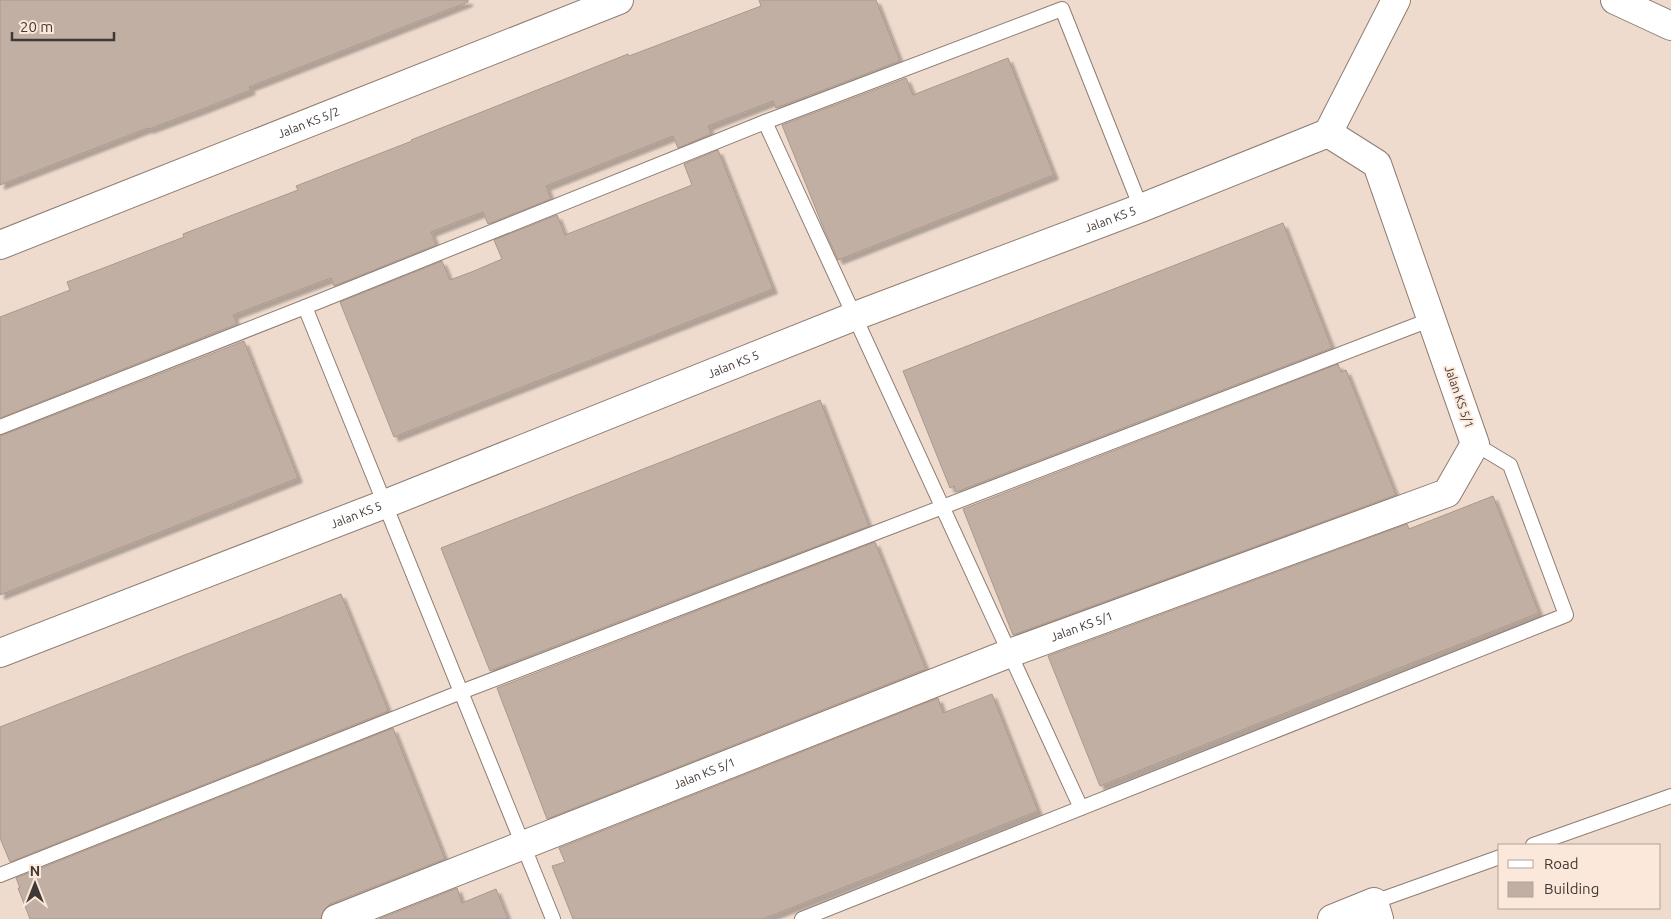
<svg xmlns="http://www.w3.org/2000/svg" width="1671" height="919" viewBox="0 0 1671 919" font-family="Ubuntu,sans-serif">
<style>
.building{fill:#c2afa3;stroke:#ab988c;filter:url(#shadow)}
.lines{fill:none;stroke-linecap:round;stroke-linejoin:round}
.lane-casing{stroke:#8f7d71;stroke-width:16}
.street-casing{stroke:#8f7d71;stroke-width:30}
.secondary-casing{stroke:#8f7d71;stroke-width:30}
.lane{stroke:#fff;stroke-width:14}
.street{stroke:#fff;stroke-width:28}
.secondary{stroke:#fff;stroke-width:28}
.labels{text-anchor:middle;stroke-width:4;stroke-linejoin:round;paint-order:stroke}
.street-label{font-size:12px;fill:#403834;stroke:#fce8db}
</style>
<defs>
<filter id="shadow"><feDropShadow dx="4.5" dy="4.5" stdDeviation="1" flood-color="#0004"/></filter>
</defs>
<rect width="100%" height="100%" fill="#efdbce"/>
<g class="building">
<polygon points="0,0 468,0 468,2 249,87 251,90 200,110 149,129 148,128 0,185"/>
<polygon points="759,0 876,0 900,61 776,108 773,101 708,126 711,134 678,148 673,136 546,186 551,199 488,224 483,212 431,232 436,245 334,286 331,278 233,315 237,324 0,418 0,317 70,290 67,282 184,237 183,234 298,190 296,186 412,141 411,140 628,54 629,56 761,6"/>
<polygon points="1008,58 1054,175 838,260 824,229 782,125 906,78 913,95"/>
<polygon points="718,150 773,289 394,437 340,302 442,261 450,280 474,271 502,259 494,240 557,215 565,235 692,185 684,164"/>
<polygon points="1283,223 1332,348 956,492 954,486 950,488 903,371"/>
<polygon points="244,341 298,478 0,595 0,436"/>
<polygon points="1338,364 1341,372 1346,370 1396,495 1013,635 963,509"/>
<polygon points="820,400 869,526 490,671 441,548"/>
<polygon points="1493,496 1539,613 1100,786 1048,656 1407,524 1409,529"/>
<polygon points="875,542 926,669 547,819 497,688"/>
<polygon points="341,594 388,710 386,712 10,862 0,838 0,727"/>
<polygon points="992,694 1038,811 763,919 573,919 552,866 565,862 559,848 938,698 943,713"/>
<polygon points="393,728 445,859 330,904 324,910 321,919 30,919 18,888 20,888 16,878"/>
<polygon points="457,888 462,903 496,889 508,919 379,919"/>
</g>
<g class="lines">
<g class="lane-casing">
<g id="lane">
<polyline points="765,122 1081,808"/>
<polyline points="305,307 553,919"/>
<polyline points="0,427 305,307 765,122 1062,9 1141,208"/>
<polyline points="1533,845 1671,796"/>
<polyline points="0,875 461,692 1432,319"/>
<polyline points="1374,902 1500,857"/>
<polyline points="802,919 1566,615 1510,465 1475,444"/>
</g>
</g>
<g class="street-casing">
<g id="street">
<path id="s1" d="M0,245l619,-245"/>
<path id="s2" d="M0,653l385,-149 470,-188 286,-108 187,-75 68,-133"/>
<path id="s3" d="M336,919l674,-266 437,-160 28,-49 -98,-280 -49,-31"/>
<polyline points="1332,919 1374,902 1379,919"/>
</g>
</g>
<g class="secondary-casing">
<polyline id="secondary" points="1615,0 1671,26"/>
</g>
<use href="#lane" class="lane"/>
<use href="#street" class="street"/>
<use href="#secondary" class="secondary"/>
</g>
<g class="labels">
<g class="street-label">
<text dy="4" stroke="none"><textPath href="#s1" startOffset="332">Jalan KS 5/2</textPath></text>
<text dy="4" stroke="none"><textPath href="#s2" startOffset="1192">Jalan KS 5</textPath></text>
<text dy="4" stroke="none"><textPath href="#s2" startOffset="788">Jalan KS 5</textPath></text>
<text transform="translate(1459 397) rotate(71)" y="4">Jalan KS 5/1</text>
<text dy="4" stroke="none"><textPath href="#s2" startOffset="382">Jalan KS 5</textPath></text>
<text dy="4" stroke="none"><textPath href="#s3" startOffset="801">Jalan KS 5/1</textPath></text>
<text dy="4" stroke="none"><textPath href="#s3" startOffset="396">Jalan KS 5/1</textPath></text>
</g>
</g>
<rect x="1498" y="844" width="162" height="65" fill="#fce8db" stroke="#b1a298"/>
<rect x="1508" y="860" width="25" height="8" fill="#ffffff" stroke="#b1a298"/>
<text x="1544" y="869" font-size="15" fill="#403834">Road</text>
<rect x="1508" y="882" width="25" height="15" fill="#c2afa3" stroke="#b1a298"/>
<text x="1544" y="894" font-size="15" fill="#403834">Building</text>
<g transform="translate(35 884)" stroke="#fce8db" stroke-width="4" paint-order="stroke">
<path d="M0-4L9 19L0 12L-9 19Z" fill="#403834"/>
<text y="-8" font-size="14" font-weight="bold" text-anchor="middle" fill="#403834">N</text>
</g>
<path d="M12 32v8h102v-8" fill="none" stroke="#403834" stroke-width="2.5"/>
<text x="20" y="32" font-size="15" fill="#403834" stroke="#fce8db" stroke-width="4" paint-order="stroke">20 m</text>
</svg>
